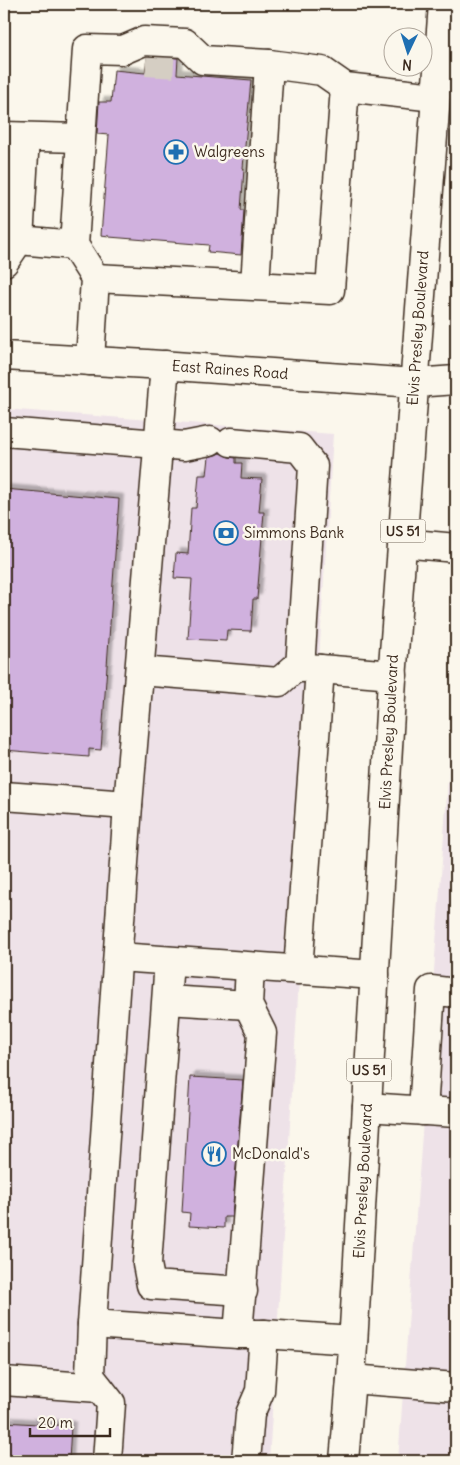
<svg xmlns="http://www.w3.org/2000/svg" width="460" height="1465" viewBox="0 0 460 1465" font-family="Delius,sans-serif">
<style>
.built{fill:#eee2e8}
.building{fill:#d0b1de;stroke:#3b2a1e;filter:url(#shadow)}
.lines{fill:none;stroke-linecap:round;stroke-linejoin:round}
.minor-tunnel{stroke:#d5cec3;stroke-width:28;stroke-dasharray:28 14;stroke-linecap:butt}
.minor-casing{stroke:#3b2a1e;stroke-width:31}
.major-casing{stroke:#3b2a1e;stroke-width:31}
.minor{stroke:#fbf7ec;stroke-width:28}
.major{stroke:#fbf7ec;stroke-width:28}
.labels{text-anchor:middle;stroke-width:5;stroke-linejoin:round;paint-order:stroke}
.shield{fill:#fbf7ec;stroke:#75685c;stroke-width:1}
.shield-label{font-size:14px;font-weight:bold;fill:#3b2a1e}
.poi-label{font-size:15px;fill:#3b2a1e;stroke:#fbf7ec;text-anchor:start}
.street-label{font-size:15px;fill:#3b2a1e;stroke:#fbf7ec}
</style>
<defs>
<filter id="shadow"><feDropShadow dx="4.5" dy="-4.5" stdDeviation="1" flood-color="#0004"/></filter>
</defs>
<rect width="100%" height="100%" fill="#fbf7ec"/>
<filter id="ink" filterUnits="userSpaceOnUse"><feTurbulence type="fractalNoise" baseFrequency=".02" numOctaves="2"/><feDisplacementMap in="SourceGraphic" scale="10" xChannelSelector="R" yChannelSelector="G"/><feConvolveMatrix kernelMatrix="1 2 1 2 8 2 1 2 1" color-interpolation-filters="sRGB"/></filter>
<g filter="url(#ink)">
<g class="built">
<polygon points="4,409 333,434 269,1461 4,1461"/>
<polygon points="456,671 456,1461 398,1461"/>
</g>
<g class="building">
<polygon points="147,57 178,58 177,74 251,80 243,168 244,169 241,210 244,210 241,255 208,252 209,245 109,237 109,236 101,235 109,135 97,134 99,102 111,102 114,70 145,73"/>
<polygon points="220,453 229,457 236,458 236,463 242,463 241,478 262,479 259,512 264,512 257,599 253,599 251,631 227,630 226,641 188,639 192,579 174,578 176,553 188,554 191,508 196,508 199,475 207,475 209,457"/>
<polygon points="4,489 119,499 101,750 89,749 89,757 4,750"/>
<polygon points="190,1077 243,1080 232,1217 224,1217 224,1228 189,1226 190,1213 182,1212"/>
<polygon points="4,1422 71,1426 69,1461 4,1461"/>
</g>
<g class="lines">
<polyline class="minor-tunnel" points="146,62 178,64"/>
<g class="minor-casing">
<g id="minor">
<polyline points="4,136 80,138"/>
<polyline points="19,240 25,137"/>
<polyline points="4,262 19,240 74,245"/>
<polyline points="95,278 330,290 345,87"/>
<polyline points="255,285 269,64"/>
<polyline points="90,361 95,278 74,245 87,49 123,50 144,41 185,43 203,60 269,64 322,71 345,87 435,97"/>
<polyline points="4,432 184,446 210,441"/>
<polyline points="231,442 299,448 313,466 300,668"/>
<polyline points="402,543 456,548"/>
<polyline points="140,671 279,682 296,667 393,675"/>
<polyline points="4,796 128,805"/>
<polyline points="118,957 375,975"/>
<polyline points="169,961 147,1264 151,1285 243,1291"/>
<polyline points="250,967 248,1005 262,1033 238,1334 264,1334 353,1340"/>
<polyline points="298,970 320,669"/>
<polyline points="167,1000 248,1005"/>
<polyline points="367,1107 456,1113"/>
<polyline points="423,1111 431,990 456,993"/>
<polyline points="92,1324 238,1334"/>
<polyline points="351,1379 456,1387"/>
<polyline points="4,1381 99,1388"/>
<polyline points="107,1461 111,1403 90,1376 92,1324 128,805 165,365"/>
<polyline points="246,1461 250,1414 260,1391 264,1334"/>
</g>
</g>
<g class="major-casing">
<g id="major">
<polyline points="4,356 147,364 414,383 456,380"/>
<polyline points="344,1461 351,1379 392,679 443,4"/>
</g>
</g>
<use href="#minor" class="minor"/>
<use href="#major" class="major"/>
</g>
</g>
<defs>
<g id="pharmacy-ring" transform="scale(1.25)"><circle r="9.5" fill="#fbf7ec" stroke="#1f6fb2" stroke-width="1.5"/><path d="M-2-6h4v4h4v4h-4v4h-4v-4h-4v-4h4Z" fill="#1f6fb2"/></g>
<g id="bank-ring" transform="scale(1.25)"><circle r="9.5" fill="#fbf7ec" stroke="#1f6fb2" stroke-width="1.5"/><path d="M-6-4H6V4H-6ZM0-2.3a2.3 2.3 0 1 0 0 4.6a2.3 2.3 0 1 0 0-4.6Z" fill="#1f6fb2"/></g>
<g id="restaurant-ring" transform="scale(1.25)"><circle r="9.5" fill="#fbf7ec" stroke="#1f6fb2" stroke-width="1.5"/><path d="M-5-6h1v4h1v-4h1v4h1v-4h1v5L-1.5 .5V6h-2V.5L-5-1ZM5-6V6H3V1.5H1.5Q1.5-4 5-6Z" fill="#1f6fb2"/></g>
</defs>
<g fill-rule="evenodd">
<use href="#pharmacy-ring" x="176" y="152"/>
<use href="#bank-ring" x="226" y="533"/>
<use href="#restaurant-ring" x="214" y="1154"/>
</g>
<g class="labels">
<g class="shield">
<rect x="380.5" y="519.5" width="45" height="23" rx="4"/>
<rect x="346.5" y="1058.5" width="45" height="23" rx="4"/>
</g>
<g class="shield-label">
<text x="403" y="536">US 51</text>
<text x="369" y="1075">US 51</text>
</g>
<g class="poi-label">
<text x="194" y="157">Walgreens</text>
<text x="244" y="538">Simmons Bank</text>
<text x="232" y="1159">McDonald's</text>
</g>
<g class="street-label">
<text transform="translate(418 328) rotate(-86)" y="5">Elvis Presley Boulevard</text>
<text transform="translate(230 370) rotate(4)" y="5">East Raines Road</text>
<text transform="translate(389 732) rotate(-87)" y="5">Elvis Presley Boulevard</text>
<text transform="translate(363 1181) rotate(-87)" y="5">Elvis Presley Boulevard</text>
</g>
</g>
<rect width="460" height="1465" fill="none" stroke="#fbf7ec" stroke-width="20"/>
<rect x="10" y="10" width="440" height="1445" fill="none" stroke="#3b2a1e" stroke-width="2" filter="url(#ink)"/>
<g transform="translate(408 52) rotate(184)"><circle r="24" fill="#fbf7ec" stroke="#aea59a"/>
<path d="M0-4L9 19L0 12L-9 19Z" fill="#1f6fb2"/>
<text y="-8" font-size="14" font-weight="bold" text-anchor="middle" fill="#3b2a1e">N</text>
</g>
<path d="M30 1428v8h80v-8" fill="none" stroke="#3b2a1e" stroke-width="2.5"/>
<text x="38" y="1428" font-size="15" fill="#3b2a1e" stroke="#fbf7ec" stroke-width="4" paint-order="stroke">20 m</text>
</svg>
